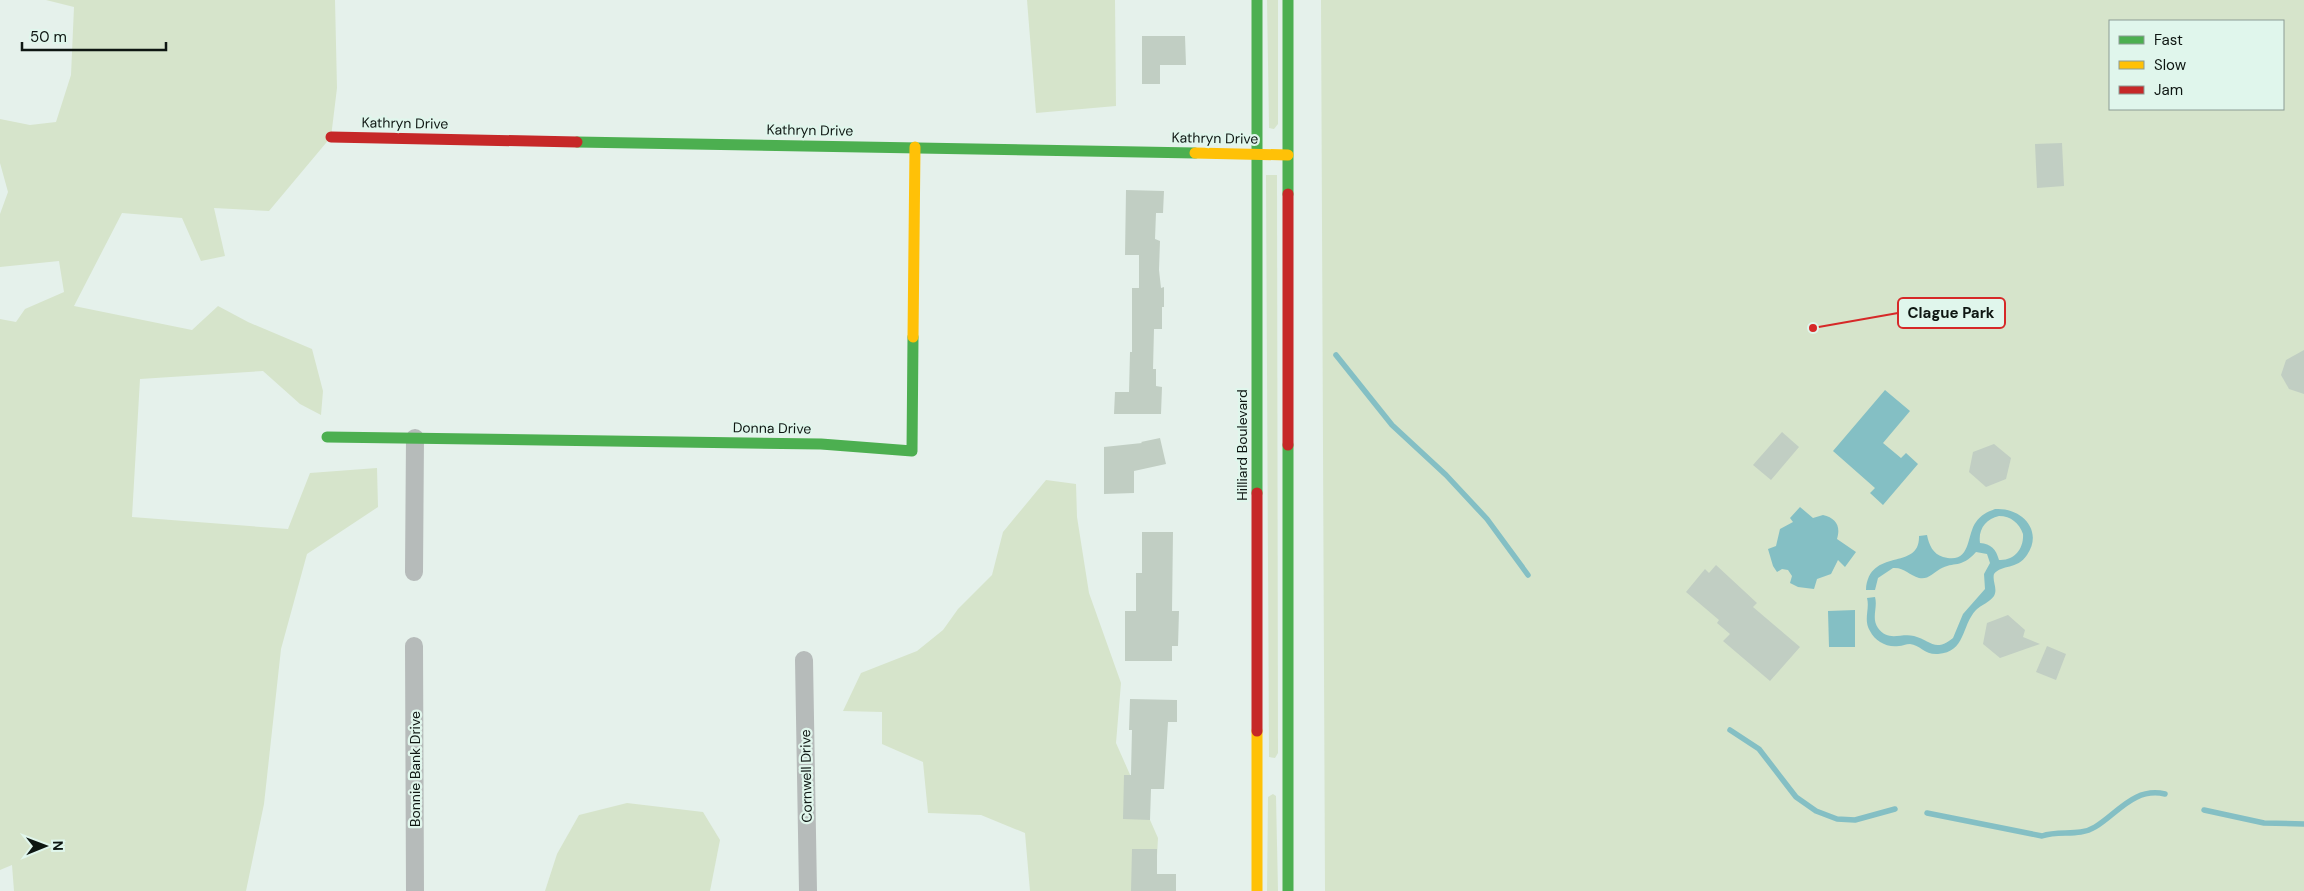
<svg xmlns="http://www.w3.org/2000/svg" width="2304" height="891" viewBox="0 0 2304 891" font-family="'DM Sans',sans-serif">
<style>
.green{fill:#d6e4cb;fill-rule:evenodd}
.water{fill:#84bfc4;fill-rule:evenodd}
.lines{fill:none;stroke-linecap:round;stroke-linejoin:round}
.stream{stroke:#84bfc4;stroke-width:5.5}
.building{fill:#c1cec3}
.street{stroke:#b6bbba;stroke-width:18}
.fast{stroke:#4caf50;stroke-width:11}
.slow{stroke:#ffc107;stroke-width:11}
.jam{stroke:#c62828;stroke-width:11}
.labels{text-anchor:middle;stroke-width:4.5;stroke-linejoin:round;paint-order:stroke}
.street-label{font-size:14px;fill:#0e1612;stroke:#e0f6ec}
.leader{fill:none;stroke:#d62828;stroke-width:2}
.callout-dot{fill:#d62828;stroke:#e0f6ec;stroke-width:2}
.callout{fill:#e0f6ec;stroke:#d62828;stroke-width:2}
.callout-label{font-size:15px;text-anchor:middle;font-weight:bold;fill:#0e1612}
</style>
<rect width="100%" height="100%" fill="#e5f1eb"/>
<g class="green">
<polygon points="46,0 335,0 337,88 331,137 269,211 214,208 225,256 201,261 182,218 122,213 74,306 192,330 218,306 248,322 312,349 323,391 321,415 300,404 263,371 140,379 132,517 288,529 310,473 377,468 378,507 307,554 281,649 264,804 246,891 14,891 12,865 0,870 0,319 16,322 25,309 64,292 59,261 0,267 0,214 8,192 0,163 0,119 30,125 56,122 71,75 74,7"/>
<polygon points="1027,0 1115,0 1116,106 1036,113"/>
<polygon points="1267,0 1278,0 1278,124 1274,129 1269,128"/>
<path d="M1321,0h983v891h-979zM2110,21h173v88h-173z"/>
<polygon points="1266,175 1277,175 1278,753 1275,758 1269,757"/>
<polygon points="1046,480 1076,484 1077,517 1089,593 1121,683 1116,743 1158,838 1155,891 1030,891 1025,833 981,815 928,813 923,762 882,744 882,712 843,711 861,673 917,651 943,630 958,609 992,575 1003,532"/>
<polygon points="1273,794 1276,796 1278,891 1267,891 1268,797"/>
<polygon points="627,803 703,812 720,840 710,891 545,891 557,854 579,815"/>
</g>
<g class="water">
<polygon points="1885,390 1910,411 1883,443 1901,458 1906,453 1918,464 1883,505 1870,493 1875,488 1833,451"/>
<path d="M1800,507l13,11 10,-3c13,3 18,11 14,24l19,13 -11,15 -7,-7 -7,14 -14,5 -3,10 -16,-2 -8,-4 2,-7 -4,-6 -6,-1 -5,3 -4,-6 -5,-17 8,-3 4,-17 13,-7 -3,-4z"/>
<path d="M1995,509c26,-2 49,21 32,46 -10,15 -25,9 -33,19 -2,7 4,15 0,22 -4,6 -13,9 -18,14 -15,16 -10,42 -38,44 -13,1 -18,-9 -28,-10 -4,0 -8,2 -11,2 -12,2 -24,-5 -29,-15 -7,-11 0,-22 -3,-33l8,-1c3,11 -4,21 3,31 10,14 22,5 36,8 16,4 21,17 39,2l10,-24 22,-25 -1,-15 6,-11 -3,-9 -11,-2c-15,17 -22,9 -36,17 -7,4 -12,11 -21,9 -10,-3 -15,-11 -26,-10l-15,10 -3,12h-9c3,-44 54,-18 53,-54l8,-1c2,10 6,19 16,22 29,8 23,-22 33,-35 5,-7 11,-10 19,-13zM1999,516c12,0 20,7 24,18 1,14 -8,27 -24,26 -3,-11 -8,-16 -19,-17 -2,-14 6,-24 19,-27z"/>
<polygon points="1855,610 1855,647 1829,647 1828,611"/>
</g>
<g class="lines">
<g class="stream">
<polyline points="1336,355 1392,425 1446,475 1487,519 1528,575"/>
<polyline points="1730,730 1759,749 1796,797 1816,811 1837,819 1855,820 1895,809"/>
<polyline points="2204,810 2264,823 2304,824"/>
<path d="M1927,813l115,23c18,-6 37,1 53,-9 23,-14 39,-40 70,-33"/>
</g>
</g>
<g class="building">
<polygon points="1142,36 1185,36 1186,65 1160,65 1160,84 1142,84"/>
<polygon points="2062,143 2064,186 2037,188 2035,144"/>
<polygon points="1126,190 1164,191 1163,213 1156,213 1155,239 1160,241 1159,270 1161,288 1164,287 1164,307 1162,307 1162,329 1154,329 1153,369 1156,369 1156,386 1162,387 1161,414 1114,414 1115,392 1129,392 1130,352 1132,352 1132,288 1139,288 1139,255 1125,255"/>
<polygon points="2304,350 2304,394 2289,389 2281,375 2286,360"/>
<polygon points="1782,432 1799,447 1771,480 1753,465"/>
<polygon points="1160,438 1166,464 1134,471 1134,493 1104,494 1104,447 1142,443 1141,442"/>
<polygon points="1994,444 2011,458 2006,479 1986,487 1969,472 1973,452"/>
<polygon points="1142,532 1173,532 1172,611 1179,611 1178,646 1172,646 1172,661 1125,661 1125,611 1136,611 1136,573 1142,573"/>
<polygon points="1716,565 1757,603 1753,607 1800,647 1770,681 1723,641 1730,634 1717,623 1719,620 1686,592 1705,569 1709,573"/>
<polygon points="2008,615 2025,630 2023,637 2040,644 2000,658 1983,644 1987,623"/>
<polygon points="2047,646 2066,654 2056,680 2036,672"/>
<polygon points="1130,699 1177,700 1177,722 1168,722 1164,789 1151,789 1150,820 1123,819 1124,775 1131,775 1132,730 1129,730"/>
<polygon points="1132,849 1157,849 1157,874 1176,874 1176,891 1131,891"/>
</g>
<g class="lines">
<g class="street">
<polyline points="414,572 415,438"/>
<polyline points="414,646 415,891"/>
<polyline points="804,660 808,891"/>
</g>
<g class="fast">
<polyline points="1257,0 1257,493"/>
<polyline points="1288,0 1288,194"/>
<polyline points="577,142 1195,153"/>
<polyline points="327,437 821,444 912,451 913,337"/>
<polyline points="1288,445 1288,891"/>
</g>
<g class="slow">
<polyline points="1195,153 1288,155"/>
<polyline points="913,337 915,147"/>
<polyline points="1257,731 1257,891"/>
</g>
<g class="jam">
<polyline points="331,137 577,142"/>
<polyline points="1288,194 1288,445"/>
<polyline points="1257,493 1257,731"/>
</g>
</g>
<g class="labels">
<g class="street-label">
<text transform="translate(405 123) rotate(1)" y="5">Kathryn Drive</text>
<text transform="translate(810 130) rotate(1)" y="5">Kathryn Drive</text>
<text transform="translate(1215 138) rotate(1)" y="5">Kathryn Drive</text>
<text transform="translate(772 428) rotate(1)" y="5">Donna Drive</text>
<text transform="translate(1242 445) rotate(-90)" y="5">Hilliard Boulevard</text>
<text transform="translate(415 769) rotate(-90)" y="5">Bonnie Bank Drive</text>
<text transform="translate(806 776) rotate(-91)" y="5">Cornwell Drive</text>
</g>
</g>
<path class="leader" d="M1813 328L1898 313"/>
<circle class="callout-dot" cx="1813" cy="328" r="5"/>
<rect class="callout" x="1898" y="298" width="107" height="30" rx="5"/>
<g class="callout-label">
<text x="1951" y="318">Clague Park</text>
</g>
<rect x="2109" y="20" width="175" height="90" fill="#e0f6ec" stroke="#8c9c95"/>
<rect x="2119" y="36" width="25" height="8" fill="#4caf50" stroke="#8c9c95"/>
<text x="2154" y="45" font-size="15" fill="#0e1612">Fast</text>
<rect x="2119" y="61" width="25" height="8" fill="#ffc107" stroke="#8c9c95"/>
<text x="2154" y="70" font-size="15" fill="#0e1612">Slow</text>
<rect x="2119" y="86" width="25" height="8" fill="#c62828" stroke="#8c9c95"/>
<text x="2154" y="95" font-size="15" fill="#0e1612">Jam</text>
<g transform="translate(45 846) rotate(89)" stroke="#e0f6ec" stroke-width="4" paint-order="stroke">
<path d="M0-4L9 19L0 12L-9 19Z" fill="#0e1612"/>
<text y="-8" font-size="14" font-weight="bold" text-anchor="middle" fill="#0e1612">N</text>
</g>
<path d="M22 42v8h144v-8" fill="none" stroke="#0e1612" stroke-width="2.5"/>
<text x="30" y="42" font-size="15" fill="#0e1612" stroke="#e0f6ec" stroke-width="4" paint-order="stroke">50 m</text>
</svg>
